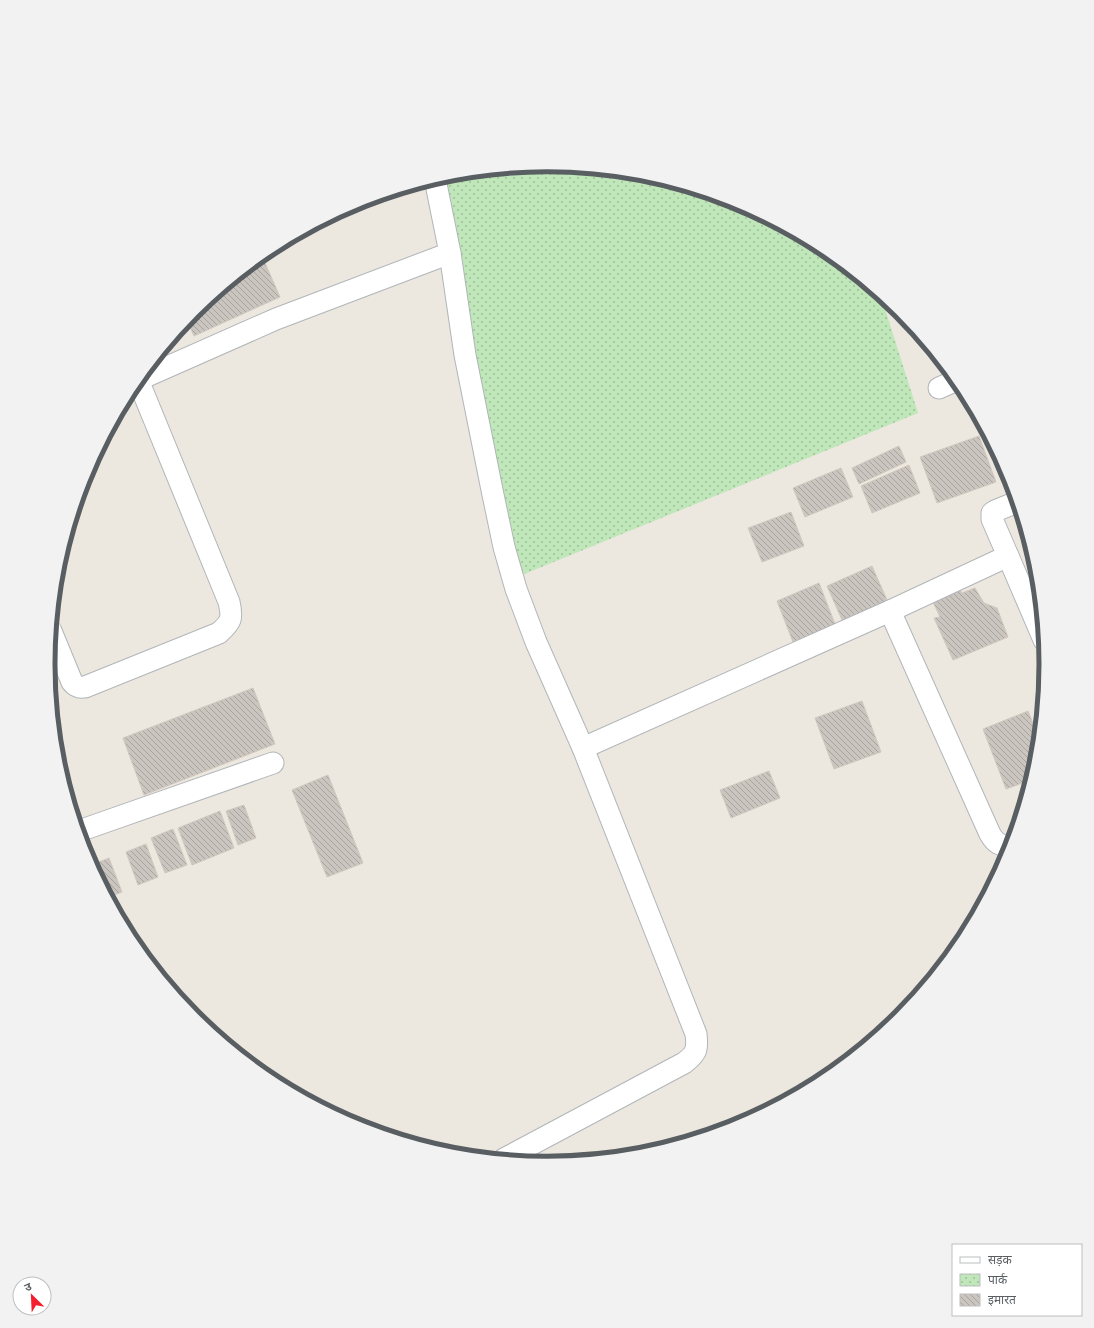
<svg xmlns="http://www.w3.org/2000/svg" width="1094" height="1328" viewBox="0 0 1094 1328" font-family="Cabin,'Noto Sans Devanagari',sans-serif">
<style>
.park{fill:url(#park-dots)}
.building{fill:url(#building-back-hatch);stroke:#d2c8be}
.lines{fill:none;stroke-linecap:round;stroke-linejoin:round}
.minor-casing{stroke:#b1b5b9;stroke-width:23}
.minor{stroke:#fff;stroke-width:21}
.rim{fill:none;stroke:#585e62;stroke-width:5}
</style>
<defs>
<pattern id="park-dots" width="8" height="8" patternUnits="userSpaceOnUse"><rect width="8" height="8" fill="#c0e7b9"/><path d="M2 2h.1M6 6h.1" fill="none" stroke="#9fbe9a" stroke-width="1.8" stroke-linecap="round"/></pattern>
<pattern id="building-back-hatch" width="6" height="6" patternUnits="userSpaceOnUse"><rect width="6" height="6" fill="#cac5bf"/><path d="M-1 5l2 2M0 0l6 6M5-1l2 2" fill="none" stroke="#a7a39f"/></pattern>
</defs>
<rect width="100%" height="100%" fill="#ede8df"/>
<polygon class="park" points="547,165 645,175 738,203 824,249 881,296 918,413 517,577 439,178 450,175"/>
<g class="building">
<polygon points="262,256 280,297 194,336 187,320 194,311"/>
<polygon points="979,436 996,482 937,503 920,457"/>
<polygon points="899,446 906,462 859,484 852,468"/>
<polygon points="909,465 920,493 872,513 861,486"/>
<polygon points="841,468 853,497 805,517 793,488"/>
<polygon points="791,512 804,546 762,562 748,528"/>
<polygon points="872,566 891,609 846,629 827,586"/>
<polygon points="819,583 835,624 793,642 777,601"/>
<polygon points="958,587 962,593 975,588 984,603 997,608 1008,637 953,660 934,618 940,617 933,602"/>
<polygon points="253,688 275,744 144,795 123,738"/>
<polygon points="862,701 881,752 834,769 815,718"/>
<polygon points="1028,711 1039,738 1036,762 1031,780 1006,789 983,729"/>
<polygon points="769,771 780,798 731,818 720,790"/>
<polygon points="328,775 363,863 327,877 292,790"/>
<polygon points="244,805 256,838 238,845 226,811"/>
<polygon points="220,811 234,848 192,865 178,828"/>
<polygon points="173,829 187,865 165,873 151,838"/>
<polygon points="146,844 158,877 138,885 126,852"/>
<polygon points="109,858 122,892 109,897 91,865"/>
</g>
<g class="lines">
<g class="minor-casing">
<g id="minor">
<path d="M435,179l15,74 15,102 27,135 12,57 12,42 20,53 47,106 113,286c2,16 0,20 -12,29l-180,96"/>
<polyline points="138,380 276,319 450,253"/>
<polyline points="939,388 957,380"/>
<polyline points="1008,556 1044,640"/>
<path d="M890,611l100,223c5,9 10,12 21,12"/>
<path d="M51,631l21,51c4,5 7,6 13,5l134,-54c12,-11 14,-14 10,-31l-91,-222"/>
<polyline points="583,748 890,611 1008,556 992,519 992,513 995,511 1017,502"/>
<polyline points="79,831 273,763"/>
</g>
</g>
<use href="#minor" class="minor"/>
</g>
<path d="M0 0H1094V1328H0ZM55 664a492 492 0 1 1 984 0a492 492 0 1 1-984 0Z" fill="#f2f2f2" fill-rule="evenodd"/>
<path class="rim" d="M55 664a492 492 0 1 1 984 0a492 492 0 1 1-984 0Z"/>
<rect x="952" y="1244" width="130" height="72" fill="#ffffff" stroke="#bcbfc0"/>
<rect x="960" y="1257" width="20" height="6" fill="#ffffff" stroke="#bcbfc0"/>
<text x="988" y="1264" font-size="12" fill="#585e62">सड़क</text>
<rect x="960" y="1274" width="20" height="12" fill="url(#park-dots)" stroke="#bcbfc0"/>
<text x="988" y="1284" font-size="12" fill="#585e62">पार्क</text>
<rect x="960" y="1294" width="20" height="12" fill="url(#building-back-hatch)" stroke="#bcbfc0"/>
<text x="988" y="1304" font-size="12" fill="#585e62">इमारत</text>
<g transform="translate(32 1296) rotate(336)"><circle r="19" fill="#ffffff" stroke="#bcbfc0"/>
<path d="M0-3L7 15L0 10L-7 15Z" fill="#f41e2e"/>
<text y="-6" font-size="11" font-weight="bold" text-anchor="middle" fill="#585e62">उ</text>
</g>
</svg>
